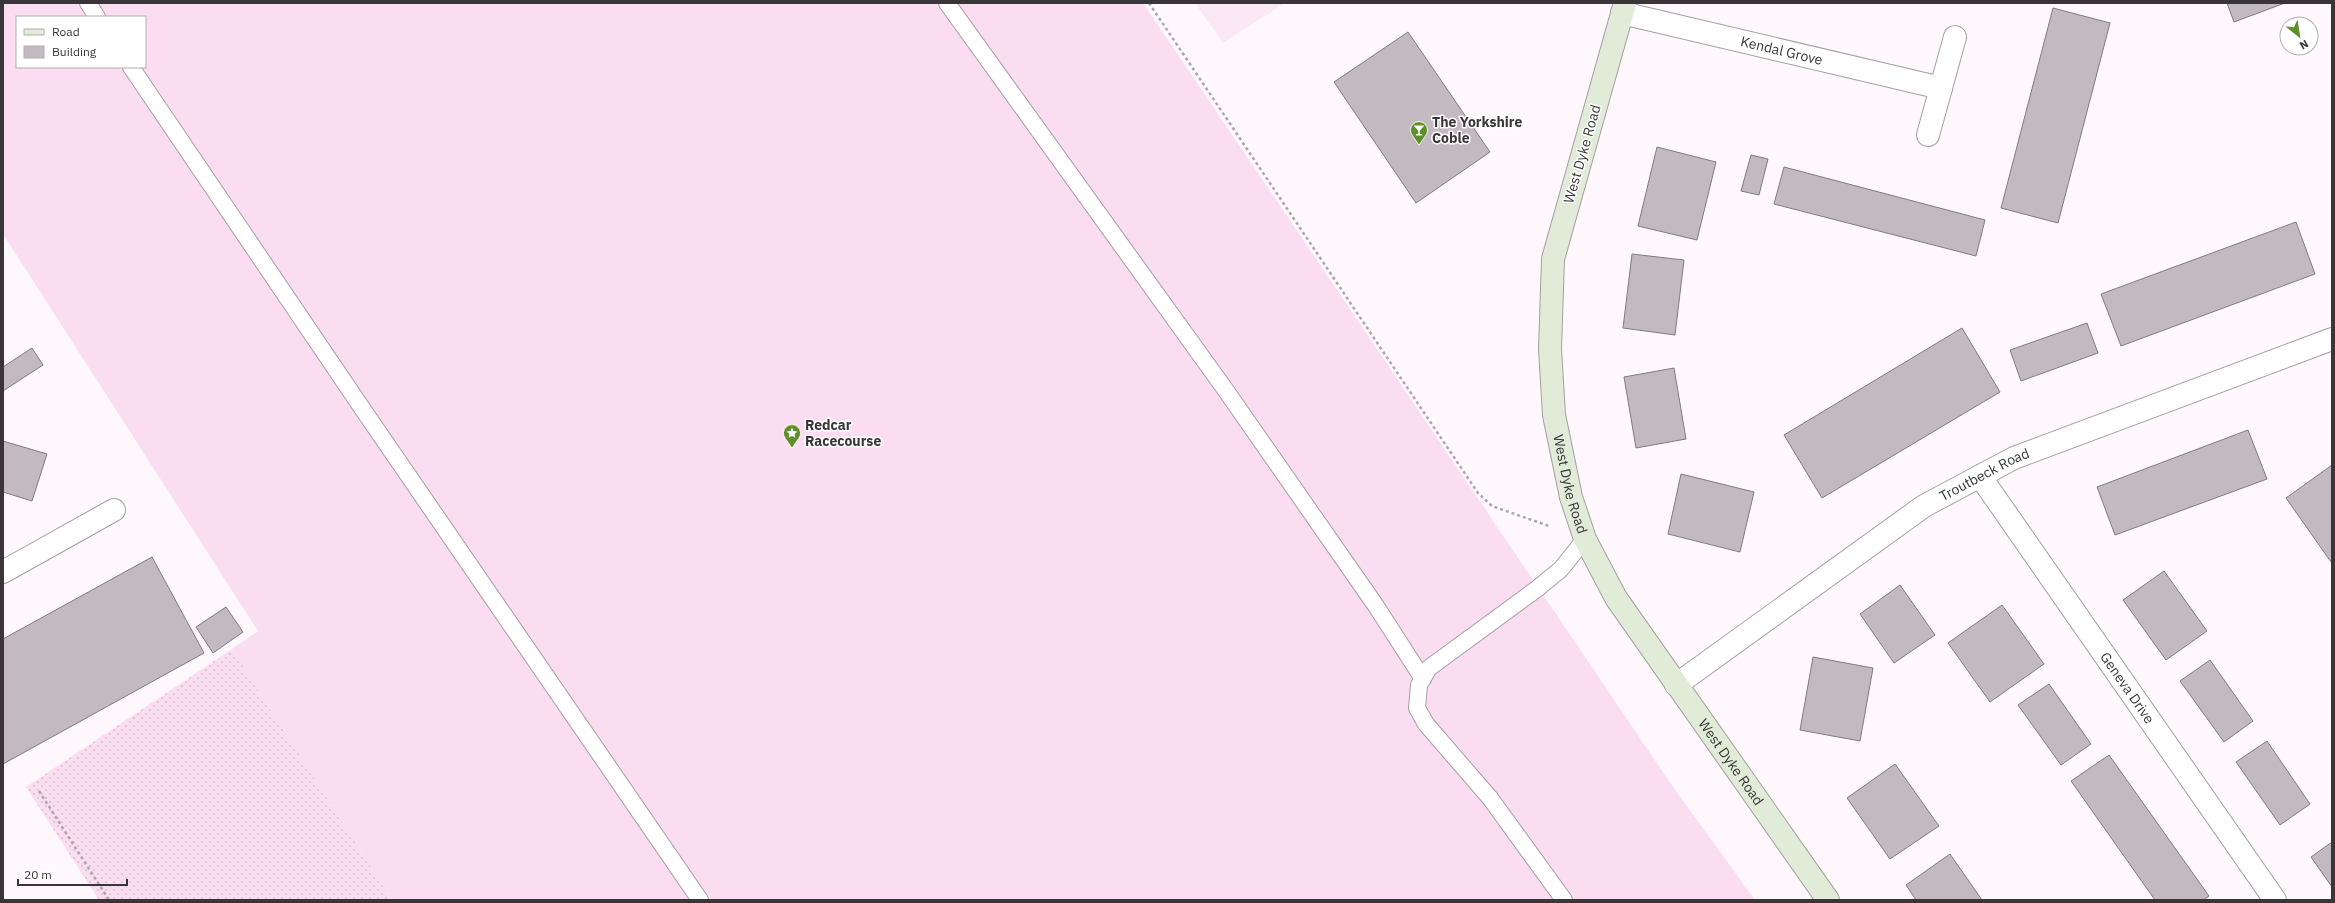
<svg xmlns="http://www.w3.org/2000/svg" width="2335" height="903" viewBox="0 0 2335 903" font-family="'IBM Plex Sans',sans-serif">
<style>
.built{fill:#fae8f4}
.grass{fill:url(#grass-dots)}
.pitch{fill:#faddf0;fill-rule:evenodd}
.building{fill:#c3b9c0;stroke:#837a80}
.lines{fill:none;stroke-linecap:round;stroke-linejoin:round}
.lane-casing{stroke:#a79da3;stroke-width:18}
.street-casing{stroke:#a79da3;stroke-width:24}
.secondary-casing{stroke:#a79da3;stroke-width:24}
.path{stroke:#aca7ab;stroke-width:2.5;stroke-dasharray:3 3;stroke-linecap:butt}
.lane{stroke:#fff;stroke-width:16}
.street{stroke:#fff;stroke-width:22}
.secondary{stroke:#e0ebd8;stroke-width:22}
.labels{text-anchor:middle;stroke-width:3;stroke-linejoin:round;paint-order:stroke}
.street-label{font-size:14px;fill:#393538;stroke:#fff}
.poi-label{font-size:14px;font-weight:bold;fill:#393538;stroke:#fff;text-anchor:start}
</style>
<defs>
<pattern id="grass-dots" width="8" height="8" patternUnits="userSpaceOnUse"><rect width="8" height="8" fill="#faddf0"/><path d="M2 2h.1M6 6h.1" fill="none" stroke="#d7becf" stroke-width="1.8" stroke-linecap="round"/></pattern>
</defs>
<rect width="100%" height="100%" fill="#fef8fc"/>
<polygon class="built" points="1195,3 1285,3 1223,43"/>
<polygon class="grass" points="232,649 392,900 99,900 26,787"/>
<path class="pitch" d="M3,3h1140l528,781 84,116h-1363l-160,-251 26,-18 -255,-397zM17,17h128v50h-128z"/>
<g class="building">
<polygon points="2227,3 2285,3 2234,22"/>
<polygon points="2053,8 2110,23 2058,223 2001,208"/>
<polygon points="1408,32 1490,152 1416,203 1334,82"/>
<polygon points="1657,147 1716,162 1697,240 1638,226"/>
<polygon points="1751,155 1768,159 1759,195 1741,191"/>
<polygon points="1784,167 1985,220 1976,256 1774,204"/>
<polygon points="2296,222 2315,274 2121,346 2101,294"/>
<polygon points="1632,254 1684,260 1675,335 1623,328"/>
<polygon points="2087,323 2098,353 2021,381 2010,350"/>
<polygon points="1962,328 2000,392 1822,498 1784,435"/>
<polygon points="32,348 43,365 3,391 3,367"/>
<polygon points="1674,368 1686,439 1636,448 1624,377"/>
<polygon points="2248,430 2267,479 2115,535 2097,487"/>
<polygon points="3,441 47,454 32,501 3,492"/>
<polygon points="2332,465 2332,561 2331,562 2286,498"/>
<polygon points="1681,474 1754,492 1740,552 1668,534"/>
<polygon points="152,557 204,653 3,764 3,639"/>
<polygon points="2164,571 2207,631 2166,660 2123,600"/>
<polygon points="1900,585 1935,635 1894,663 1860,614"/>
<polygon points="2002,605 2044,664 1990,702 1948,643"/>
<polygon points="226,607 243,632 213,653 196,627"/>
<polygon points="1813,657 1873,668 1860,741 1800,730"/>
<polygon points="2210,660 2253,721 2224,742 2180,681"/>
<polygon points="2049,684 2091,744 2061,765 2018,705"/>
<polygon points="2267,741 2310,804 2280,825 2236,762"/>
<polygon points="2109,755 2209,896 2203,900 2155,900 2071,781"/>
<polygon points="1895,764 1939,826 1890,859 1847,798"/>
<polygon points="2332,842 2332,887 2311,857"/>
<polygon points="1950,854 1982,900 1916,900 1906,885"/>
</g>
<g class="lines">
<g class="lane-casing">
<g id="lane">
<polyline points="88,3 97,17"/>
<polyline points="947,3 1227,392 1376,606 1423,679"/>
<polyline points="131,67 366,414 700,900"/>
<polyline points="1564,900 1490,798 1426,724 1417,708 1419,685 1429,668 1538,588 1561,569 1585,539"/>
</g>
</g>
<g class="street-casing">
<g id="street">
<path id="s1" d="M1622,13l319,75"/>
<polyline points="1928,135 1955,37"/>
<path id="s2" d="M1980,476l295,424"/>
<polyline points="3,572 114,510"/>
<path id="s3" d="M1676,685l248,-179 90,-48 318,-119"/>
</g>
</g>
<g class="secondary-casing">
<g id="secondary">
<path id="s4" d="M1625,3l-72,256 -3,90 4,66 17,82 14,42 31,59 212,302"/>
</g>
</g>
<g class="path">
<polyline points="1149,3 1478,493 1492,506 1549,526"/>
<polyline points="39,791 109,900"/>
</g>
<use href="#lane" class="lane"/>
<use href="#street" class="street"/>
<use href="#secondary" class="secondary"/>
</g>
<defs>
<g id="bar-pin" transform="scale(0.9)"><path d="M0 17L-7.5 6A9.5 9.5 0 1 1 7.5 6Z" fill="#5d9029" stroke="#fff"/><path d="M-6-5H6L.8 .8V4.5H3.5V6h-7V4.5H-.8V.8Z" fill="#fff"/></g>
<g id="sight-pin" transform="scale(0.9)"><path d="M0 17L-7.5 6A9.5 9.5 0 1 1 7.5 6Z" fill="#5d9029" stroke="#fff"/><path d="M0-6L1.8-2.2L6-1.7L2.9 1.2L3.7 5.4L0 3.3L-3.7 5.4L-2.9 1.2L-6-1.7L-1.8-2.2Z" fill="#fff"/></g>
</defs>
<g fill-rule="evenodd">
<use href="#bar-pin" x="1419" y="130"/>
<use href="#sight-pin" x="792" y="433"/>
</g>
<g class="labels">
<g class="street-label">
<text dy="5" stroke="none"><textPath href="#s1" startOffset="164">Kendal Grove</textPath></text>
<text transform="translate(1582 154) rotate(-74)" y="5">West Dyke Road</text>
<text dy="5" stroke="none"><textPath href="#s3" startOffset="374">Troutbeck Road</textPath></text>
<text dy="5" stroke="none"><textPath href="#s4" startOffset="493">West Dyke Road</textPath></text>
<text dy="5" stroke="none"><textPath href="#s2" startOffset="258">Geneva Drive</textPath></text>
<text dy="5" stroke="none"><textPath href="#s4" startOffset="817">West Dyke Road</textPath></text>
</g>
<g class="poi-label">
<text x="1432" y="127">The Yorkshire<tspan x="1432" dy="16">Coble</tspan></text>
<text x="805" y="430">Redcar<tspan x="805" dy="16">Racecourse</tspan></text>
</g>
</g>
<rect width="2335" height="903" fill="none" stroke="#393538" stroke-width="8"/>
<rect x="16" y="16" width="130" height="52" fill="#ffffff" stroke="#b0aeaf"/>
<rect x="24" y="29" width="20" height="6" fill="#e0ebd8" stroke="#b0aeaf"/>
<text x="52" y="36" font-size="12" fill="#393538">Road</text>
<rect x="24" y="46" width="20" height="12" fill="#c3b9c0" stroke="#b0aeaf"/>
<text x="52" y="56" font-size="12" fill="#393538">Building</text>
<g transform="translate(2299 36) rotate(150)"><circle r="19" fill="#ffffff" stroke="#b0aeaf"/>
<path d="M0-3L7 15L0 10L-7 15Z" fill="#5d9029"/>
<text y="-6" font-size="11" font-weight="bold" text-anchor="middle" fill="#393538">N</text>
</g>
<path d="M18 879v6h109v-6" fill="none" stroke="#393538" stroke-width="2"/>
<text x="24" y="879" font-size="12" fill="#393538" stroke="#ffffff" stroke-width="3" paint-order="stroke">20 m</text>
</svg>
